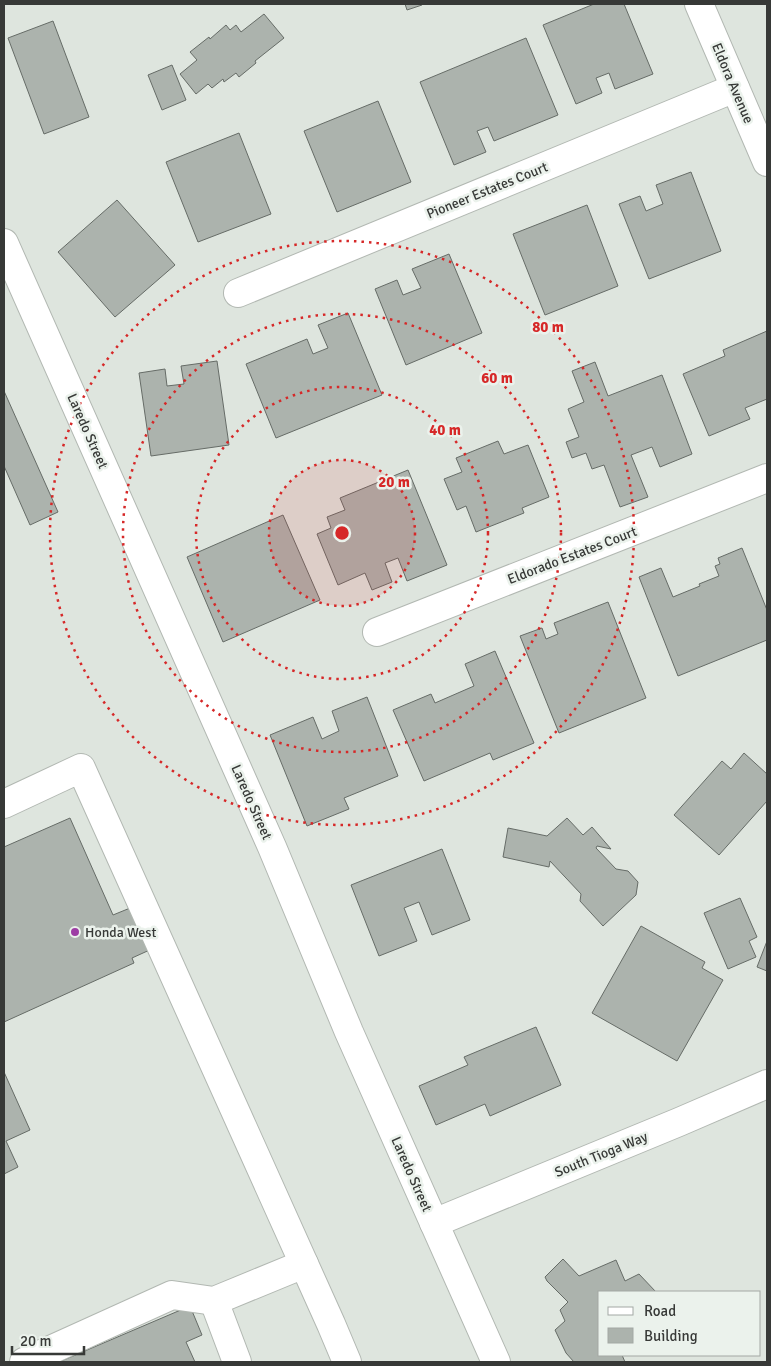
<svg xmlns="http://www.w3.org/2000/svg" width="771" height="1366" viewBox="0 0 771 1366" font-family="Signika,sans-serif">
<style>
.building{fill:#acb3ad;stroke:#666c67}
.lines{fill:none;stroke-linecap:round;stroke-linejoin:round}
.minor-casing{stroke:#b2b8b2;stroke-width:30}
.minor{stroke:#fff;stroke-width:28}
.ring{fill:none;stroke:#d62828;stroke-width:2.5;stroke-dasharray:2.5 5}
.poi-dot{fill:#9d3da4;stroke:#ebf2ec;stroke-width:2}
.labels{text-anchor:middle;stroke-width:5;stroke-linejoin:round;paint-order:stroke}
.street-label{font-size:14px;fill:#373937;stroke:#ebf2ec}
.poi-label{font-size:14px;fill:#373937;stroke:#ebf2ec;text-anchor:start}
.centre{fill:#d62828;stroke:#ebf2ec;stroke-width:2.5}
.ring-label{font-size:15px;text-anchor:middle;font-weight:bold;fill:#d62828;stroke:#ebf2ec;stroke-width:5;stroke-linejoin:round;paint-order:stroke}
</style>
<rect width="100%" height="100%" fill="#dee5de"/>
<g class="building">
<polygon points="405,4 421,4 422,5 407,10"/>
<polygon points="594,4 624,4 653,74 615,89 609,73 596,78 602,93 576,104 543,25"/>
<polygon points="264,14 284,38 255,61 256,63 239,77 236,73 224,82 223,79 212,88 208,84 196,94 180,74 197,60 190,52 209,37 210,39 226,25 230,30 236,25 241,32"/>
<polygon points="53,21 89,117 44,134 8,38"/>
<polygon points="526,38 558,115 494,141 488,127 477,131 486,152 454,165 420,82"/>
<polygon points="172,65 186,100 162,110 148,75"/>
<polygon points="378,101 411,182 337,212 304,131"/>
<polygon points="239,133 271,214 198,242 166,162"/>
<polygon points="691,172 721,251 649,279 619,204 640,196 646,211 663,204 656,185"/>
<polygon points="117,200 175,265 115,317 58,252"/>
<polygon points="587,205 618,286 545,315 513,234"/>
<polygon points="449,254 482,333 406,365 375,289 397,280 403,295 421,288 412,269"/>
<polygon points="348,313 382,395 276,438 246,364 307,339 313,354 328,348 318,325"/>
<polygon points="767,331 767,399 745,408 750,419 709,436 683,374 725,356 723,350"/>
<polygon points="217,361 229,445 151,456 139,373 165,369 167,386 184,384 181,366"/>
<polygon points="595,362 608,396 662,375 692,454 660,467 652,447 631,455 648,497 620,507 604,465 592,469 586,453 572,458 566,442 579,437 568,409 584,402 572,371"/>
<polygon points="4,391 58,512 30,525 4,466"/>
<polygon points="498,441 504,454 528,445 549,497 522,508 524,513 476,532 466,506 457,510 444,479 462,472 456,458"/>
<polygon points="408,470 447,565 407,581 398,558 385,563 392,582 372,590 365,573 338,585 317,534 331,528 327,517 345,510 340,498"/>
<polygon points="283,515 320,600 223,642 187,557"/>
<polygon points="742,548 767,610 767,640 678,676 639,577 661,568 673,597 700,586 699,584 719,576 715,566 720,564 718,558"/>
<polygon points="608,602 646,698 559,733 520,636 542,628 546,639 558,634 554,623"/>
<polygon points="495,651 534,743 493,760 490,753 424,781 393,710 431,694 435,703 474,686 465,664"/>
<polygon points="367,697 398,776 344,798 349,809 307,826 270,735 313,717 322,739 339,731 332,711"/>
<polygon points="744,753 767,774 767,801 719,855 674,815 722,761 731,769"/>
<polygon points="70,818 113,915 135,906 154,948 132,958 134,963 4,1022 4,847"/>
<polygon points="567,818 583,835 592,827 611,849 597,846 596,848 616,869 628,871 638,882 636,895 603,926 580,901 581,894 550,861 549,867 503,857 508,828 547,836"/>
<polygon points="442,849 470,920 432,935 419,902 404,908 417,941 379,956 351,885"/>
<polygon points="740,898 757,937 749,941 756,957 728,969 704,913"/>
<polygon points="641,926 705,962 702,968 723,980 677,1061 592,1013"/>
<polygon points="767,941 767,971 757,967"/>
<polygon points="536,1027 561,1085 490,1116 485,1104 436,1125 419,1086 468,1065 464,1057"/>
<polygon points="4,1072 30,1130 6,1141 18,1167 4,1174"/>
<polygon points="563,1259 579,1276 616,1260 625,1281 639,1274 656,1292 600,1292 600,1355 622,1355 625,1362 574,1362 566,1353 555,1330 565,1321 560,1310 568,1302 547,1281 545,1277"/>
<polygon points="190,1306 202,1335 186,1342 195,1362 59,1362"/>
</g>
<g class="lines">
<g class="minor-casing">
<g id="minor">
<polyline points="699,4 767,162"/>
<polyline points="4,243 272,847 349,1032 496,1362"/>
<polyline points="238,293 735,88"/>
<polyline points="377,632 767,478"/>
<polyline points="4,804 81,768 331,1324 347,1362"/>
<polyline points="434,1223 679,1122 767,1084"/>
<polyline points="214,1301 237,1362"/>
<polyline points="24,1362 172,1295 214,1301 304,1264"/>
</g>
</g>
<use href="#minor" class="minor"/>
</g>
<circle cx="342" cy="533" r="73" fill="#d62828" fill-opacity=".12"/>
<g class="ring">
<circle cx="342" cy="533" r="73"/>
<circle cx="342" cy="533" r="146"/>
<circle cx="342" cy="533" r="219"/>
<circle cx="342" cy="533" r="292"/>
</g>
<circle class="poi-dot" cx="75" cy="932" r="5"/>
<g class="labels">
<g class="street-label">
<text transform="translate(733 83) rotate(67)" y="5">Eldora Avenue</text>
<text transform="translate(487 190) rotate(-22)" y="5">Pioneer Estates Court</text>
<text transform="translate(88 431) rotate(66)" y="5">Laredo Street</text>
<text transform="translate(572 555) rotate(-21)" y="5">Eldorado Estates Court</text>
<text transform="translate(252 802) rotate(66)" y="5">Laredo Street</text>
<text transform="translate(601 1154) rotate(-22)" y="5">South Tioga Way</text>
<text transform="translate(412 1174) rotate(66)" y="5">Laredo Street</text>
</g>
<g class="poi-label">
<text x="85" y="937">Honda West</text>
</g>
</g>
<circle cx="342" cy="533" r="8" class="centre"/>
<g class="ring-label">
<text x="548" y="332">80 m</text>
<text x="497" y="383">60 m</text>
<text x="445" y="435">40 m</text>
<text x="394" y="487">20 m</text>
</g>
<rect width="771" height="1366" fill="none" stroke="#373937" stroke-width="10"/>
<rect x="598" y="1291" width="162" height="65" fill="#ebf2ec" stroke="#a3a8a4"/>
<rect x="608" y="1307" width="25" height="8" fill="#ffffff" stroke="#a3a8a4"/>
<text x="644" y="1316" font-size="15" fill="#373937">Road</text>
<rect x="608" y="1328" width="25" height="15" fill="#acb3ad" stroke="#a3a8a4"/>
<text x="644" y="1341" font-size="15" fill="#373937">Building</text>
<path d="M12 1346v8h72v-8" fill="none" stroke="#373937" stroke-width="2.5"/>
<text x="20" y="1346" font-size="15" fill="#373937" stroke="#ebf2ec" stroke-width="4" paint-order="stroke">20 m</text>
</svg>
